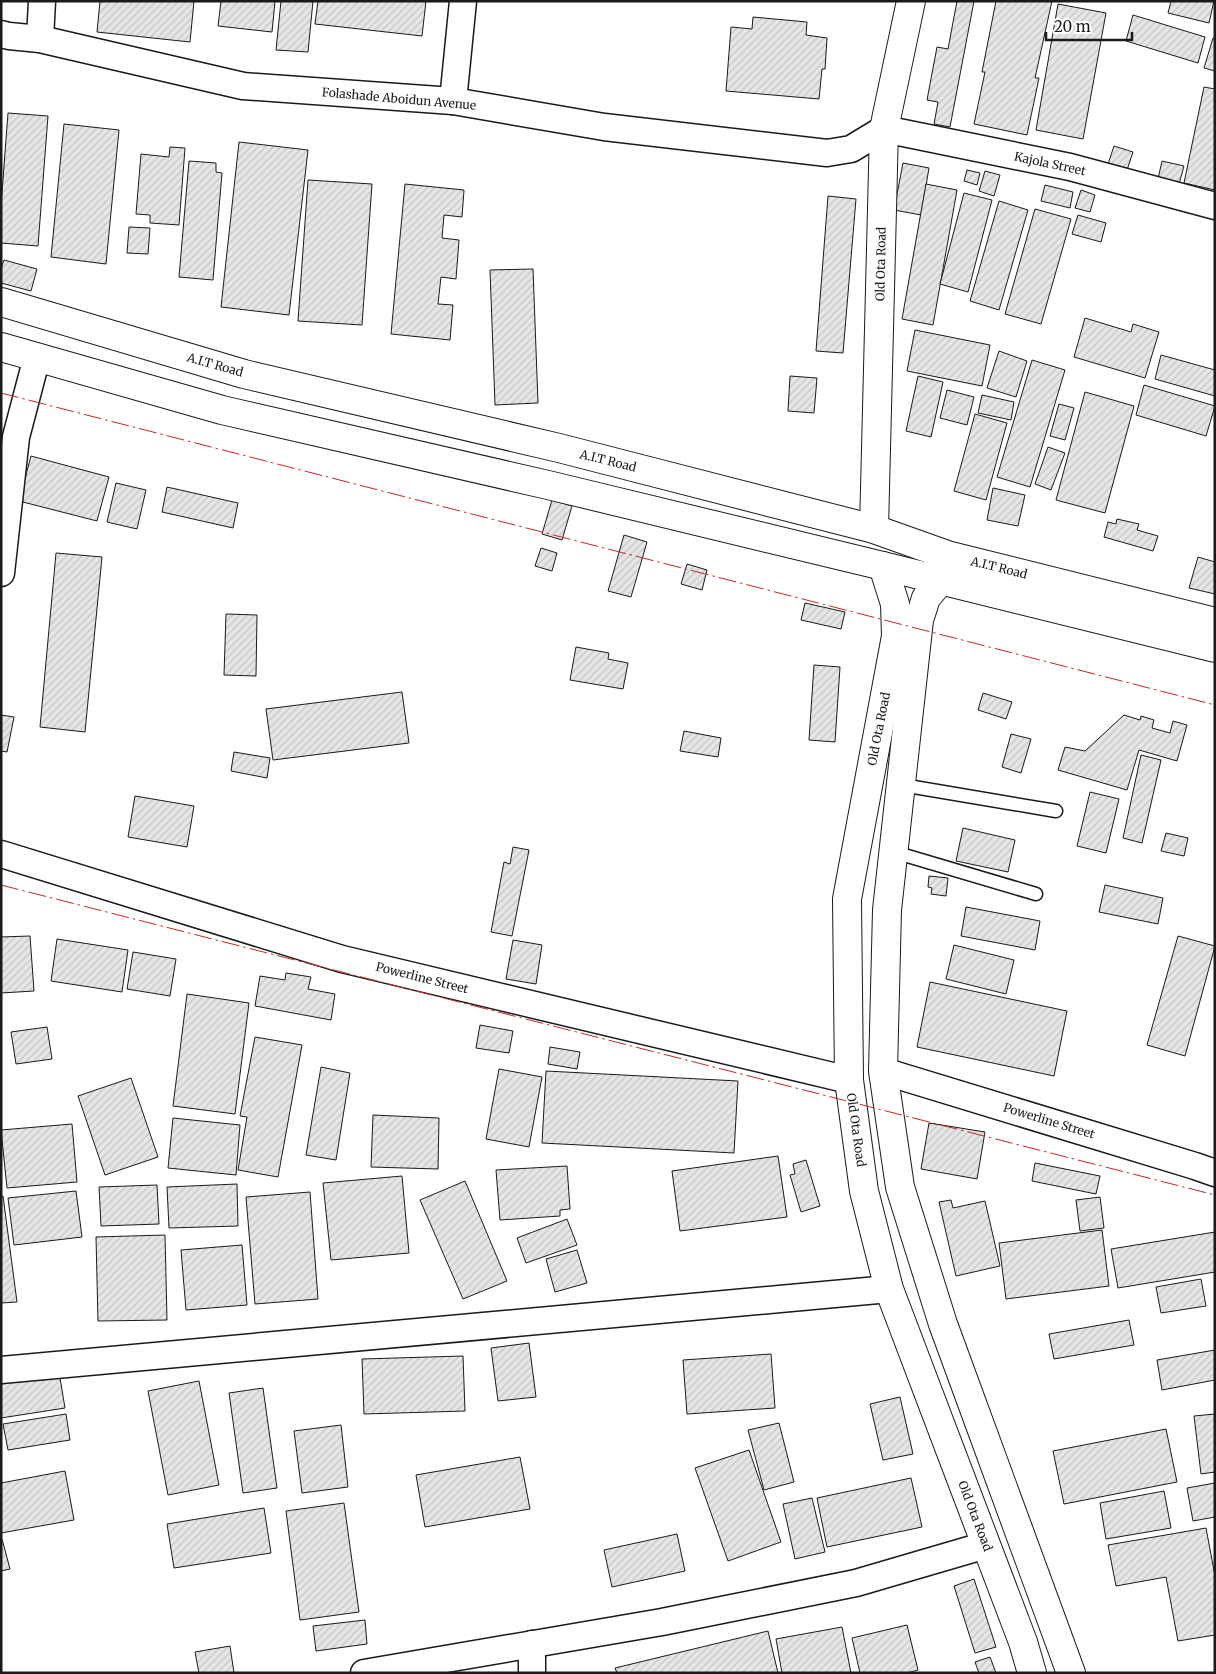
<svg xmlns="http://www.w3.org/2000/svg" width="1216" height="1674" viewBox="0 0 1216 1674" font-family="Merriweather,serif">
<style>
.building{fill:url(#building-hatch);stroke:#1a1a1a}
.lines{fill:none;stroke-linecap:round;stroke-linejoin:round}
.lane-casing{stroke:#1a1a1a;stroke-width:15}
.street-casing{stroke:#1a1a1a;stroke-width:29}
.secondary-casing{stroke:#1a1a1a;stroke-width:30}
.lane{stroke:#fff;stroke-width:12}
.street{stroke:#fff;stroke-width:26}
.secondary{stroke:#fff;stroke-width:28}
.power{stroke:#c62828;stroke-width:1;stroke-dasharray:18 4 2.5 4;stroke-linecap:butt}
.labels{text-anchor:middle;stroke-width:4;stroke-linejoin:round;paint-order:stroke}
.street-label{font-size:12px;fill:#1a1a1a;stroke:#fff}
</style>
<defs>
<pattern id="building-hatch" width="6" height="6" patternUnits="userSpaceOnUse" patternTransform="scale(1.25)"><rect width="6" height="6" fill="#e6e6e6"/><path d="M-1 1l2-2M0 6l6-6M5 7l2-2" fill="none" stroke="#c5c5c5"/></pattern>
</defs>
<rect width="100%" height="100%" fill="#fff"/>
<g class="building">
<polygon points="100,1 194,1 190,42 97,32"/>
<polygon points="221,1 275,1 272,32 218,26"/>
<polygon points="281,1 313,1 308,52 276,50"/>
<polygon points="318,1 426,1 422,36 315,24"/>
<polygon points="957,1 974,1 950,127 934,124 938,102 927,100 937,47 948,49"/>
<polygon points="996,1 1052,1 1035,78 1039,78 1027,135 974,124 985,72 982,72"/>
<polygon points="1171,1 1214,1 1209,23 1168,13"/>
<polygon points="1058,4 1106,13 1083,139 1036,130"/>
<polygon points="1133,15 1205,37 1198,63 1126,41"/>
<polygon points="753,17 807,22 806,35 827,38 825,69 822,69 819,99 726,91 731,27 752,29"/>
<polygon points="1213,38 1215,39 1215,71 1204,68"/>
<polygon points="1204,87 1215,89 1215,190 1184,183"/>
<polygon points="8,113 48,116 38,246 1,243 1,206"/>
<polygon points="64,124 119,130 106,264 51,257"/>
<polygon points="239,142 308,150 289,315 221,307"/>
<polygon points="1114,146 1133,152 1127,170 1108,164"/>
<polygon points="170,147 185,148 179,225 150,223 150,215 136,214 141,154 169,157"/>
<polygon points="189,161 216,163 216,172 222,173 213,280 179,277"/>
<polygon points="1162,161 1184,166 1179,184 1158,179"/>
<polygon points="903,163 929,168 921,215 894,210"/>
<polygon points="967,170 980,173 977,185 964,181"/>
<polygon points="985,171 1000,175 994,196 979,191"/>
<polygon points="308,180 372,184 362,325 298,321"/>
<polygon points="405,184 464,190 462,217 444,215 442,238 459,240 456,279 441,277 438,304 453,305 450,340 391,334"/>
<polygon points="926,184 957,190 933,325 902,319"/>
<polygon points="1045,185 1073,192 1070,208 1041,201"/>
<polygon points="1081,190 1095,195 1090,212 1075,208"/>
<polygon points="964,193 992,200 968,292 940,284"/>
<polygon points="828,196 856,199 843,353 816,351"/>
<polygon points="999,201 1028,210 999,310 970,301"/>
<polygon points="1035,209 1071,219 1041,324 1005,314"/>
<polygon points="1078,215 1106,223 1101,242 1072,234"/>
<polygon points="129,227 150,228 148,254 127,253"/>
<polygon points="4,260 37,269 31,291 1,283 1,268"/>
<polygon points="533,269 538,403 495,405 490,270"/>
<polygon points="1085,318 1131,332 1133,324 1159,332 1145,378 1074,357"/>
<polygon points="915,330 990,345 982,386 907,371"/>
<polygon points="999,351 1027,361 1016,397 987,388"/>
<polygon points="1161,355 1215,370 1215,396 1155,379"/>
<polygon points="1032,360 1065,370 1030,487 997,477"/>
<polygon points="790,376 817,378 814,413 788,411"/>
<polygon points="918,376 943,382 931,437 906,431"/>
<polygon points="1144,385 1215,406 1206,436 1136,415"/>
<polygon points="947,390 974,397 967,425 940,418"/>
<polygon points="1085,392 1134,406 1105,513 1056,500"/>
<polygon points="982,395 1014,402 1011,420 978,413"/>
<polygon points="1059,404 1074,408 1065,440 1050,436"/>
<polygon points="975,414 1007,423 986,500 954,491"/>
<polygon points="1048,447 1065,453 1051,490 1035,484"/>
<polygon points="31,456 109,477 97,521 19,501"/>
<polygon points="116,483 146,490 137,529 107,522"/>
<polygon points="167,487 238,503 233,528 162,512"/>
<polygon points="993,488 1025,495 1018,526 987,520"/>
<polygon points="552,500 572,506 562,540 542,534"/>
<polygon points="1117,519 1139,524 1137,530 1158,536 1153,551 1104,537 1108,522 1116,524"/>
<polygon points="624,535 647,542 631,597 608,591"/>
<polygon points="541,548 557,553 552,571 535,566"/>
<polygon points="56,553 102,557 85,732 40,727"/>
<polygon points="1198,557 1215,562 1215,594 1189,588"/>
<polygon points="687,564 707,570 702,590 681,584"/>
<polygon points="805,603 845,612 841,629 801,620"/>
<polygon points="226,614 257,615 256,676 224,675"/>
<polygon points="576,647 609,653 608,659 628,663 623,689 570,680"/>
<polygon points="814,665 840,667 835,742 809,740"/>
<polygon points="402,692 409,743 273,760 266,709"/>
<polygon points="983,693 1012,702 1006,719 978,710"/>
<polygon points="1,715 14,717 7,752 1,751"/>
<polygon points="1124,715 1140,720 1141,716 1154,720 1152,728 1170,733 1173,721 1187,725 1177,761 1139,750 1127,790 1058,770 1065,747 1085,751"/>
<polygon points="684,731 721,738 718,757 680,751"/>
<polygon points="1011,734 1031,739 1021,773 1002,767"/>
<polygon points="234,752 270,758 267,778 231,771"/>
<polygon points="1141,755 1161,760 1142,843 1123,838"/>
<polygon points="1090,792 1119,799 1106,853 1077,846"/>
<polygon points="135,796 194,806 187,847 128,837"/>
<polygon points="963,828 1015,840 1008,872 956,861"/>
<polygon points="1166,833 1188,838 1184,856 1161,851"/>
<polygon points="513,847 529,850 512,936 491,932 504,862 510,864"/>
<polygon points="929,876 948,878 946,896 931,894 932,888 928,887"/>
<polygon points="1105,885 1163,898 1158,924 1099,912"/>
<polygon points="966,907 1040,921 1035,950 961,936"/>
<polygon points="30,936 34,991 1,993 1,937"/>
<polygon points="1178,936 1215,946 1185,1056 1147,1045"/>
<polygon points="57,939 128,950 122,992 51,981"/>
<polygon points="513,940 542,945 536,984 506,979"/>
<polygon points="954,945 1014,960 1006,994 946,979"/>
<polygon points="133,952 176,959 170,996 127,989"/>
<polygon points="286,973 311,977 308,989 335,994 331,1020 255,1006 260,976 285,980"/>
<polygon points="930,982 1067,1011 1054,1076 917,1047"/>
<polygon points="187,994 249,1003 235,1114 173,1106"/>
<polygon points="480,1025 513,1031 509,1053 476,1048"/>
<polygon points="47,1027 52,1059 16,1064 11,1032"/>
<polygon points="255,1037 302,1045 278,1177 238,1170 247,1117 240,1116"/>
<polygon points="550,1047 580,1052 577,1069 548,1064"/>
<polygon points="321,1067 350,1073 336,1160 306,1155"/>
<polygon points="499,1069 542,1077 529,1147 486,1139"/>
<polygon points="546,1071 738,1081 734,1153 542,1143"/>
<polygon points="131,1078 158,1157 105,1175 78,1096"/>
<polygon points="373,1115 439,1118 438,1169 371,1167"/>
<polygon points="173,1118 240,1125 236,1175 168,1168"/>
<polygon points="929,1123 985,1132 977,1179 921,1169"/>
<polygon points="72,1124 77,1182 7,1188 1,1130"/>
<polygon points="778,1156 787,1217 680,1231 672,1171"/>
<polygon points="806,1160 820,1206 801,1212 790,1175 795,1174 793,1164"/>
<polygon points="1035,1163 1100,1176 1096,1194 1032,1181"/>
<polygon points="567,1166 570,1209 560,1210 560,1216 500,1220 496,1170"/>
<polygon points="402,1176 409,1253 331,1260 323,1183"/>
<polygon points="465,1181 507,1281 463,1299 420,1200"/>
<polygon points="237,1184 238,1226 169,1228 167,1187"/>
<polygon points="157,1185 159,1224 101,1226 99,1187"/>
<polygon points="76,1191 82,1237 14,1245 8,1198"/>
<polygon points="310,1192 318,1299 255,1304 246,1197"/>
<polygon points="3,1196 17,1302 1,1303 1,1197"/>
<polygon points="1100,1197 1104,1228 1080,1231 1076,1200"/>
<polygon points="951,1200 953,1208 985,1201 1000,1266 956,1276 939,1202"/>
<polygon points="567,1219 577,1245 526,1263 517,1238"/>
<polygon points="1102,1230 1109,1286 1006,1299 999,1243"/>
<polygon points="1215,1232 1215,1272 1118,1288 1111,1249"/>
<polygon points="165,1235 167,1320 98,1321 96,1237"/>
<polygon points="242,1245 247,1305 186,1310 181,1250"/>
<polygon points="577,1250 587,1283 555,1292 546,1259"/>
<polygon points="1201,1279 1206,1306 1161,1313 1156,1287"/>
<polygon points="1129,1320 1134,1345 1054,1359 1049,1334"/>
<polygon points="529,1343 536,1397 498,1401 491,1348"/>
<polygon points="1215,1350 1215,1380 1162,1390 1157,1360"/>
<polygon points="771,1354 775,1408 687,1414 683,1360"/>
<polygon points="463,1356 465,1411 364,1414 362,1359"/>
<polygon points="59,1372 65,1408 1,1418 1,1381"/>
<polygon points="199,1381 219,1485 168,1495 148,1391"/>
<polygon points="263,1388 277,1488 243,1493 229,1393"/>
<polygon points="900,1397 913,1454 883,1460 870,1404"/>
<polygon points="66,1414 70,1440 8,1450 3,1424"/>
<polygon points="1215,1414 1215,1472 1201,1474 1194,1416"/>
<polygon points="779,1423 794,1482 764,1490 748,1430"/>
<polygon points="341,1425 348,1487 302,1493 294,1431"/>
<polygon points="1166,1429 1177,1482 1064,1504 1053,1451"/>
<polygon points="749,1450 781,1542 728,1561 695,1468"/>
<polygon points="520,1457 530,1509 425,1527 416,1475"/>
<polygon points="65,1471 74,1520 1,1533 1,1483"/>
<polygon points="911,1478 922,1527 827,1547 817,1498"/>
<polygon points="1215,1483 1215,1517 1193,1521 1187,1488"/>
<polygon points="1164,1491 1171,1528 1106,1539 1100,1503"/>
<polygon points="812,1498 825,1552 795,1559 783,1504"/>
<polygon points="344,1503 359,1612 300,1620 286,1511"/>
<polygon points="264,1508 271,1553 174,1568 167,1524"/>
<polygon points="1206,1528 1215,1576 1215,1635 1178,1641 1166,1577 1116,1586 1108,1545"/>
<polygon points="677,1534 685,1571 612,1587 604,1550"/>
<polygon points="1,1539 2,1539 10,1569 1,1571"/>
<polygon points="974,1579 996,1647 975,1653 954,1586"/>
<polygon points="365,1620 367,1644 316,1651 313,1626"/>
<polygon points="907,1625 918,1670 907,1673 860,1673 852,1638"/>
<polygon points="842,1627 851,1673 782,1673 776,1639"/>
<polygon points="768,1631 778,1673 617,1673 615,1668"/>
<polygon points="230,1646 234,1673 199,1673 195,1652"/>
<polygon points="990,1657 996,1673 979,1673 975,1662"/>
</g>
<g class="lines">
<g class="lane-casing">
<g id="lane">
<polyline points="902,785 1056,811"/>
<polyline points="894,852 1036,894"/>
</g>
</g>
<g class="street-casing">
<g id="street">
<polyline points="1,34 9,36 40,39 243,86 453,101 604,127 827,153 851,149 884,129 1070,167 1215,206"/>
<polyline points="40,39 42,1"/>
<polyline points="453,101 463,1"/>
<polyline points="1,573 16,437 37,357"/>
<polyline points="1,854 342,959 849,1080"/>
<polyline points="883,1071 1195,1166 1215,1173"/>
<polyline points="1,1370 889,1289"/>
<polyline points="532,1644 532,1673"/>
<polyline points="364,1673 662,1622 856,1583 986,1545"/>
</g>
</g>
<g class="secondary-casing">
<g id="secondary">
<polyline points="1,302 244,374 559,448 874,529 947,555 1215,622"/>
<polyline points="1,347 222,410 548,485 883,566 1215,648"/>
<polyline points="874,529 884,129 911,1"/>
<polyline points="883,566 895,604 896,636 847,899 849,1080 864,1191 889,1289 1023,1642 1032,1673"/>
<polyline points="941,580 926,598 919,620 887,910 883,1071 900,1187 943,1324 1071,1673"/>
</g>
</g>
<use href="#lane" class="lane"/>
<use href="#street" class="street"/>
<use href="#secondary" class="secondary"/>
<g class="power">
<polyline points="1,393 1215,705"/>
<polyline points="1,885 1215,1195"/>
</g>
</g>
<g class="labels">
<g class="street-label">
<text transform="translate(399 99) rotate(5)" y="4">Folashade Aboidun Avenue</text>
<text transform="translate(1050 164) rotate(12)" y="4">Kajola Street</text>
<text transform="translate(881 264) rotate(-89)" y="4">Old Ota Road</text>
<text transform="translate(215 365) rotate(16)" y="4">A.I.T Road</text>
<text transform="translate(608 461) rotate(14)" y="4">A.I.T Road</text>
<text transform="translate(999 568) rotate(14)" y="4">A.I.T Road</text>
<text transform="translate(879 729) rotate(-79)" y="4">Old Ota Road</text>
<text transform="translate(422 978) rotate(14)" y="4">Powerline Street</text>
<text transform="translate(1049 1121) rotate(17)" y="4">Powerline Street</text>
<text transform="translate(856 1130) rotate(82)" y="4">Old Ota Road</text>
<text transform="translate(975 1516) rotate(69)" y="4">Old Ota Road</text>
</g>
</g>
<rect width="1216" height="1674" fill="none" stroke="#1a1a1a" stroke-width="5"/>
<path d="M1046 32v8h86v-8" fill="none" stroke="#1a1a1a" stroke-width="2.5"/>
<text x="1054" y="32" font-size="15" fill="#1a1a1a" stroke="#ffffff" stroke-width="4" paint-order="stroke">20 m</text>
</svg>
